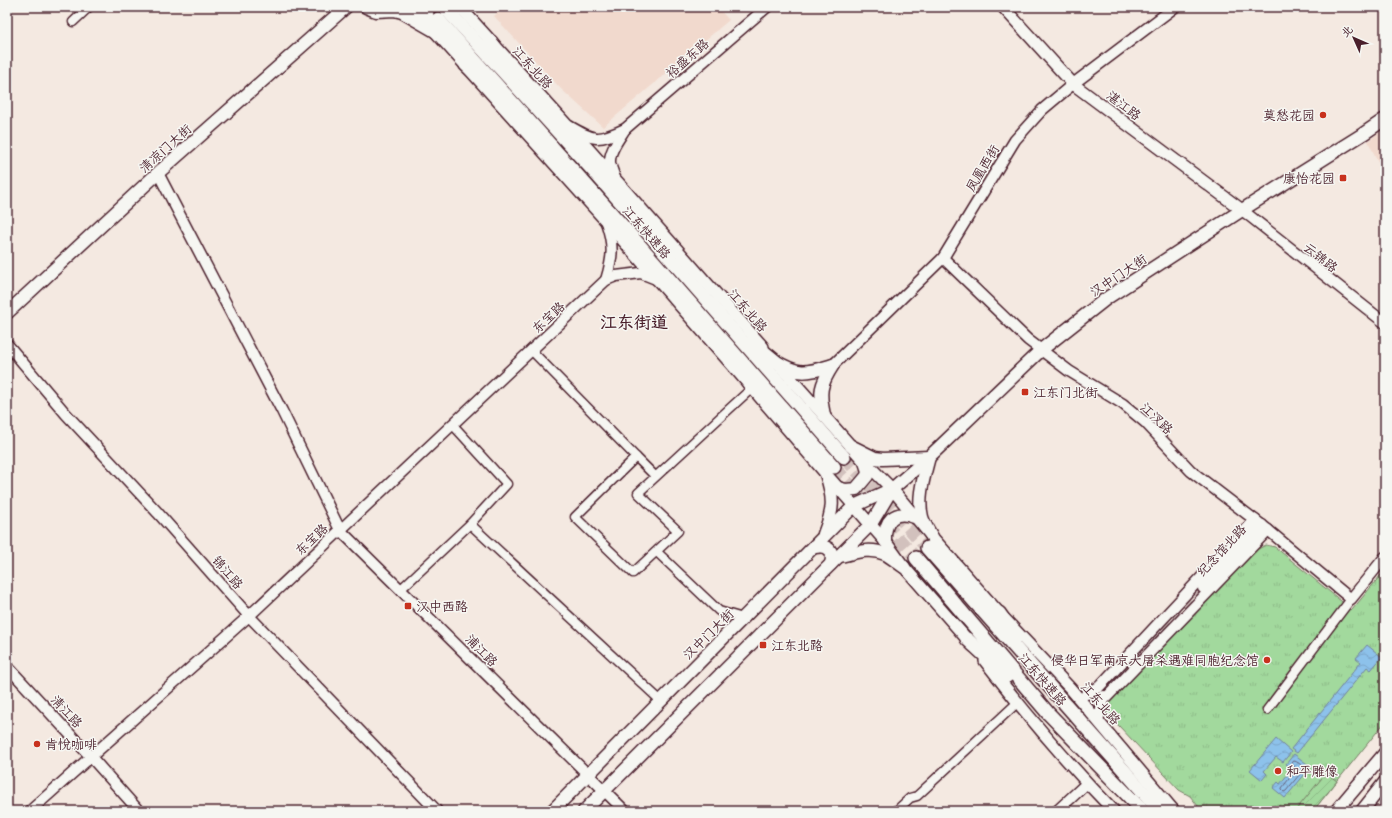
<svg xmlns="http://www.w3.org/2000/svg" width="1392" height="818" viewBox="0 0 1392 818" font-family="Itim,'LXGW WenKai TC',sans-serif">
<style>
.built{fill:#f1d9cd}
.park{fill:url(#park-tufts);stroke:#767c64}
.garden{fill:url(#garden-furrows);stroke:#767c64}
.water{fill:url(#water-waves);stroke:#72819e}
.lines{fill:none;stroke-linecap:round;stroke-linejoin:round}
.shore{stroke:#656078;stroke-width:1}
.tertiary-tunnel{stroke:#d2c1bd;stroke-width:10;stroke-dasharray:10 5;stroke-linecap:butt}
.trunk-tunnel{stroke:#d2c1bd;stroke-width:13;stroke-dasharray:13 6;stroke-linecap:butt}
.minor-casing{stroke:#4a1f2b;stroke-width:11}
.tertiary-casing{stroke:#4a1f2b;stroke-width:13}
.secondary-casing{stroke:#4a1f2b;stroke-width:14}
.primary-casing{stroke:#4a1f2b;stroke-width:15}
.trunk-casing{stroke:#4a1f2b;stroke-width:16}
.minor{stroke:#f6f6f2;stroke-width:8}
.tertiary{stroke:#f6f6f2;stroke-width:10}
.secondary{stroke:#f6f6f2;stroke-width:11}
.primary{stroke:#f6f6f2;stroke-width:12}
.trunk{stroke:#f6f6f2;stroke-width:13}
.poi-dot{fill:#c8321e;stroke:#f6f6f2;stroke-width:1.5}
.labels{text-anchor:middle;stroke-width:3;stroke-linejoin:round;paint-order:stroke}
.street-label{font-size:13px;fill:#4a1f2b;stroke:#f6f6f2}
.poi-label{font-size:13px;fill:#4a1f2b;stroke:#f6f6f2;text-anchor:start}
.district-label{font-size:17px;font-weight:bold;fill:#4a1f2b;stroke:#f6f6f2}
</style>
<defs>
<pattern id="park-tufts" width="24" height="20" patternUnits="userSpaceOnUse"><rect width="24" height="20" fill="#a2d99d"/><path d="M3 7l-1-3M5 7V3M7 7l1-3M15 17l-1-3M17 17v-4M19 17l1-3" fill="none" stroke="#8dba87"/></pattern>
<pattern id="garden-furrows" width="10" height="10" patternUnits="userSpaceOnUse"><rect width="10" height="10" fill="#a2d99d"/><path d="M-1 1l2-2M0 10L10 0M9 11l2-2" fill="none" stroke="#8dba87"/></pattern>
<pattern id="water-waves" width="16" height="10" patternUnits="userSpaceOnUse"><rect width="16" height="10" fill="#8dc2eb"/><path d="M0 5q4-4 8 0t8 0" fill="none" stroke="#7ba6ca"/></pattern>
</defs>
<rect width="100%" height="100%" fill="#f4e9e1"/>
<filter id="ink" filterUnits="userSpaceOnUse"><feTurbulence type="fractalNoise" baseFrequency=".025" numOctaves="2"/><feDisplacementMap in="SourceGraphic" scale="8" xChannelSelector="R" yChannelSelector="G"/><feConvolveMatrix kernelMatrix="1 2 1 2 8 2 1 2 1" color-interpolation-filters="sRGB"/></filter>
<g filter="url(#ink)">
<g class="built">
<polygon points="504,7 717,7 729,20 603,127 561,89 494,16"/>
<polygon points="1385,128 1385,176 1368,141"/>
</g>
<polygon class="park" points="1266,545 1275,547 1352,610 1385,570 1385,722 1313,811 1202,811 1190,796 1179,790 1104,710 1107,702 1256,550"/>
<polygon class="garden" points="1326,773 1337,781 1313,811 1295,811"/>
<g class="water">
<polygon points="1367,645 1382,657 1371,670 1367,667 1297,753 1291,749 1361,662 1356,658"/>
<polygon points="1276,739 1291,752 1283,762 1276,757 1264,771 1267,774 1262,780 1250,770"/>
<polygon points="1294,754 1311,767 1285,798 1273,788 1278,782 1280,784 1292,769 1286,764"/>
</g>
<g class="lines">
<path class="shore" d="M1294,761c3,0 9,5 10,8l-18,22 -2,1 -2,-2v-2l13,-17v-3l-3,-4z"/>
<polyline class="tertiary-tunnel" points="1153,640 1199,592"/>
<g class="trunk-tunnel">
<polyline points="844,457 927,548"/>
<polyline points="834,467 916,558"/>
</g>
<g class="minor-casing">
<g id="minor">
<polyline points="73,22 89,7"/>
<polyline points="531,350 636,457 575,517 633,573 678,531 638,493 752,388"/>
<polyline points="452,424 507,484 470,524"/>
<polyline points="636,457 655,476"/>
<polyline points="657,552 719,611 743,618"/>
<polyline points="401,589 470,524 661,701"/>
<polyline points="1267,710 1351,599"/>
<polyline points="896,811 910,798 917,796 1017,703"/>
</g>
</g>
<g class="tertiary-casing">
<g id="tertiary">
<path d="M569,126c26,15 28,16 56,3l142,-122"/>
<polyline points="158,173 282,411 340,530 625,811"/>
<path d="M615,179c-1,-5 -4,-11 -5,-16 -1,-12 9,-24 15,-34"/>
<polyline points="1242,210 1385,323"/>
<polyline points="943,258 1028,340 1069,371 1123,404 1146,423 1191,471 1268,530 1351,599 1385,557"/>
<path d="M606,280c7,-23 8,-35 0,-58"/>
<polyline points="7,344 66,414 158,513 249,616 437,811"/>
<polyline points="833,365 943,258 1015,140 1042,110 1073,84 1175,7"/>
<polyline points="1203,588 1262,525"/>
<polyline points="7,666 91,757 139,811"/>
<polyline points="1086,694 1099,687 1255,520"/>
<polyline points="1102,702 1268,530"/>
<polyline points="1098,721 1104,696"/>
<polyline points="30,811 249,616 606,280 616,276 641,273 656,279"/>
<polyline points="1057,811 1087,783"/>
</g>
</g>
<g class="secondary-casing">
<g id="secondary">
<polyline points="413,7 606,221 752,388 826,474 885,541 904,567 973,646"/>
<path d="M429,7c-3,7 -1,12 2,18"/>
<polyline points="460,7 593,154 763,347"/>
<polyline points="1003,7 1073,84 1242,210"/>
<polyline points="777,363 865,462 892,489 932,537 999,613 1070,688 1174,811"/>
<path d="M985,661c40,52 83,103 129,150"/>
</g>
</g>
<g class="primary-casing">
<g id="primary">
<polyline points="366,7 376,11 394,10 402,12 435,31"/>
<polyline points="460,7 460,8"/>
<polyline points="7,313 158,173 346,7"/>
<path d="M775,361c25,15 31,12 58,4"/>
<path d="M824,415c-5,-23 -4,-30 9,-50"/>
<path d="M851,446l24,12 8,1 46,-2c-5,20 -12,40 -7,60 2,7 7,14 10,20"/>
<polyline points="838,488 846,490 856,489 867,476 868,471 865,462"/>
<path d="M824,534c10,-25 10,-35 2,-60"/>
<path d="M885,541c-1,-20 9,-32 29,-24"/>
<path d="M815,547c14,-2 19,3 16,17"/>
<path d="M840,556c14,-3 30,-9 45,-2 6,3 13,9 19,13"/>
<polyline points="552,811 854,506 892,489 929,457 1041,350 1107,298 1242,210 1363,134 1385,119"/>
<polyline points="584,811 871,524 892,489"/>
<polyline points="1336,811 1385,753"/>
<polyline points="1362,811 1385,782"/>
</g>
</g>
<g class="trunk-casing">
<g id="trunk">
<polyline points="447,10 590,167 844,457"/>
<polyline points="438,19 629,233 834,467"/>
<polyline points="491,42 509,68"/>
<polyline points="466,65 484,81"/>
<polyline points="752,342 775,361"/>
<polyline points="740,369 752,388"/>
<polyline points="927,548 1160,811"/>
<polyline points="916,558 1048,713 1143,811"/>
<polyline points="999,613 1015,637"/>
<polyline points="967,639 1007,676"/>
</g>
</g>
<use href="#minor" class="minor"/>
<use href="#tertiary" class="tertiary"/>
<use href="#secondary" class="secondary"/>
<use href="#primary" class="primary"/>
<use href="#trunk" class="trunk"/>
</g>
</g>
<g class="poi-dot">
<circle cx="1323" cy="115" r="4"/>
<rect x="1339" y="174" width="8" height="8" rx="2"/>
<rect x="1021" y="388" width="8" height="8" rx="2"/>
<rect x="404" y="602" width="8" height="8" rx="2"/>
<rect x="759" y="641" width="8" height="8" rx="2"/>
<circle cx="1267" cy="660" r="4"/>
<circle cx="37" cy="744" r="4"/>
<circle cx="1278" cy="771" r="4"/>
</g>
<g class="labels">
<g class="street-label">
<text transform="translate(687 58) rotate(-41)" y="5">裕盛东路</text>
<text transform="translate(533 67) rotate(48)" y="5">江东北路</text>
<text transform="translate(1124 105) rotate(37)" y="5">湛江路</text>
<text transform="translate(165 148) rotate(-42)" y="5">清凉门大街</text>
<text transform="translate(982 168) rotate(-59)" y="5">凤凰西街</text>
<text transform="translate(647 232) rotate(49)" y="5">江东快速路</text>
<text transform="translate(1321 257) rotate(38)" y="5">云锦路</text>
<text transform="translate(1118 275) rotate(-34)" y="5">汉中门大街</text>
<text transform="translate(748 310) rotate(49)" y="5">江东北路</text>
<text transform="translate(548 317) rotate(-43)" y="5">东宝路</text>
<text transform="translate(1157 418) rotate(44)" y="5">江汊路</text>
<text transform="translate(311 539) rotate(-43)" y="5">东宝路</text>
<text transform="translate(1221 550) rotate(-47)" y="5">纪念馆北路</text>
<text transform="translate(228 572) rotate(49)" y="5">锦江路</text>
<text transform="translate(708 634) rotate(-45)" y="5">汉中门大街</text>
<text transform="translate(482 650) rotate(45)" y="5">浦江路</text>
<text transform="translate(1043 679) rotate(49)" y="5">江东快速路</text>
<text transform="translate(1101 703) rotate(49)" y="5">江东北路</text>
<text transform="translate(67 711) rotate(47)" y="5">清江路</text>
</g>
<g class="poi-label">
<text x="1315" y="120" text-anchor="end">莫愁花园</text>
<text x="1335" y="183" text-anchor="end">康怡花园</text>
<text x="1033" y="397">江东门北街</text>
<text x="416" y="611">汉中西路</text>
<text x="771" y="650">江东北路</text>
<text x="1259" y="665" text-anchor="end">侵华日军南京大屠杀遇难同胞纪念馆</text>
<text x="45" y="749">肯悦咖啡</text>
<text x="1286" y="776">和平雕像</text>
</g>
<g class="district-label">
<text x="634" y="328">江东街道</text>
</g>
</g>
<rect width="1392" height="818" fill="none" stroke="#f6f6f2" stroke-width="24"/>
<rect x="12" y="12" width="1368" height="794" fill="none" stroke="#4a1f2b" stroke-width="1.5" filter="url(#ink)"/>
<g transform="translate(1354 38) rotate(315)" stroke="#f6f6f2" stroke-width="3" paint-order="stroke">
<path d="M0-3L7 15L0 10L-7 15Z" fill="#4a1f2b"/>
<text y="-6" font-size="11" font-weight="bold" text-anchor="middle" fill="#4a1f2b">北</text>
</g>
</svg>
